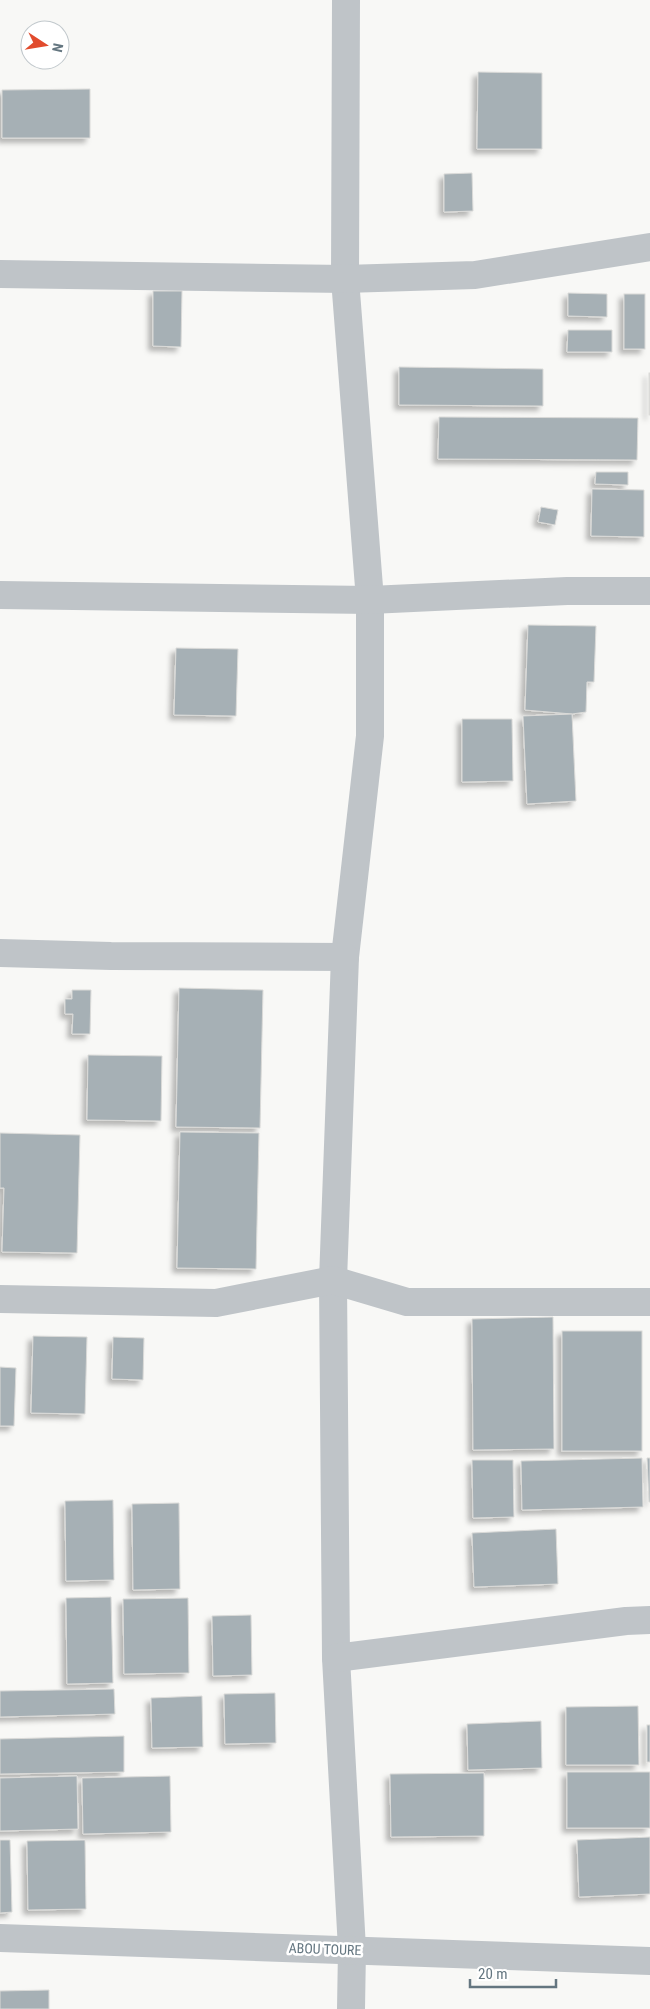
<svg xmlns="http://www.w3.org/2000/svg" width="650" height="2009" viewBox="0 0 650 2009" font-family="'Roboto Condensed',sans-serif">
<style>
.building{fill:#a6b0b5;stroke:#dadad8;filter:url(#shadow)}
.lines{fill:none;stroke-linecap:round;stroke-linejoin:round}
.minor{stroke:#bfc4c8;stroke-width:28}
.labels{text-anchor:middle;stroke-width:5;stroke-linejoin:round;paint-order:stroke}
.street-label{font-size:14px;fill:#647680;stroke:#fff}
</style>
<defs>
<filter id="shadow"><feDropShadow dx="-4.5" dy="4.5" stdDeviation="2.5" flood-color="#0004"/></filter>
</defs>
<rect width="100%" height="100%" fill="#f8f8f6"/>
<g class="building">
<polygon points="478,72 542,73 542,149 477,149"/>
<polygon points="90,89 90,138 2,138 2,90"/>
<polygon points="472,173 473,211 444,212 444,174"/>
<polygon points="153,291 182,291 181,347 153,346"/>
<polygon points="568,293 607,294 607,317 568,316"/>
<rect x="624" y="294" width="21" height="55"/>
<polygon points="568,330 612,330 612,352 567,352"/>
<polygon points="399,367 543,369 543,406 399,405"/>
<rect x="649" y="373" width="1" height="42"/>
<polygon points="439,417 638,418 637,460 438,459"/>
<polygon points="596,472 628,472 628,485 595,484"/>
<polygon points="592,489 644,490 644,537 591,536"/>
<polygon points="541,507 558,510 555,525 538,522"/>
<polygon points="528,625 596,626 594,682 587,682 586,712 572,714 525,710"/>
<polygon points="176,648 238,649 236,716 174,715"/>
<polygon points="572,714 576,801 527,804 523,716"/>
<polygon points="462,719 512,719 513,781 462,782"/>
<polygon points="179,988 263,990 260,1128 176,1127"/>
<polygon points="72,990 91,990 90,1034 72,1034 73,1014 65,1014 65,999 72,999"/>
<polygon points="88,1055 162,1056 161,1121 87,1120"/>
<polygon points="180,1132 259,1133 256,1269 177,1268"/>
<polygon points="0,1133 80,1135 77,1253 2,1252 4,1188 0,1188"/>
<polygon points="553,1317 554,1449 473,1450 472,1319"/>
<rect x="562" y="1331" width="80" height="120"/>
<polygon points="33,1336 87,1337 85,1414 31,1413"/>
<polygon points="113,1337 144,1338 143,1380 112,1379"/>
<polygon points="0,1367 16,1368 14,1426 0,1426"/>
<polygon points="642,1458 643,1507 522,1510 521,1461"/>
<polygon points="647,1458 650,1458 650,1502 649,1502"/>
<polygon points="472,1460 513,1460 514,1517 473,1518"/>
<polygon points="113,1500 114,1580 66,1581 65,1501"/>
<polygon points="179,1503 180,1589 133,1590 132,1504"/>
<polygon points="556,1529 558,1584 474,1587 472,1533"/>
<polygon points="111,1597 113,1683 67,1684 66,1598"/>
<polygon points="188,1598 189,1673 124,1674 123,1599"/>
<polygon points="251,1615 252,1675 213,1676 212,1616"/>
<polygon points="114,1689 115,1714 0,1717 0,1691"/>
<polygon points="275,1693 276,1743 225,1744 224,1694"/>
<polygon points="202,1696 203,1747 152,1748 151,1698"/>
<polygon points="638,1706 639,1765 566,1765 566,1707"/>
<polygon points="541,1721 542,1768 468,1770 467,1724"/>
<rect x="647" y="1725" width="3" height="37"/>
<polygon points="124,1736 124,1772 0,1774 0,1739"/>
<rect x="567" y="1772" width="83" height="56"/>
<polygon points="484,1773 484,1836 391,1837 390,1774"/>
<polygon points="77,1776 78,1829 0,1831 0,1778"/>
<polygon points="170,1776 171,1832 83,1834 82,1778"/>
<polygon points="650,1837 650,1894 579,1897 577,1840"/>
<polygon points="0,1840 10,1840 12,1912 0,1913"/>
<polygon points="85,1840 86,1909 28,1910 27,1841"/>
<polygon points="49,1990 49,2009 0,2009 0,1991"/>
</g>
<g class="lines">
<g class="minor">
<polyline points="346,0 345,279 370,600 370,736 345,957 333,1280 336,1658 352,1949 351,2009"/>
<polyline points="0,274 345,279 475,275 650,247"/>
<polyline points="0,595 370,600 567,591 650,591"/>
<polyline points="0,953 111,956 345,957"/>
<polyline points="0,1299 216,1303 333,1280 407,1302 650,1302"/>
<polyline points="336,1658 626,1621 650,1620"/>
<polyline points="0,1938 650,1961"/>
</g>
</g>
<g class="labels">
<g class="street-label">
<text transform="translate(325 1949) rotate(2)" y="5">ABOU TOURE</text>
</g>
</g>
<g transform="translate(45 45) rotate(102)"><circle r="24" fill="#ffffff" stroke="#c1c8cc"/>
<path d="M0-4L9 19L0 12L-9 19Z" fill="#e14b2d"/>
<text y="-8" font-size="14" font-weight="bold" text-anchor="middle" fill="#647680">N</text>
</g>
<path d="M470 1979v8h86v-8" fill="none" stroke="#647680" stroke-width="2.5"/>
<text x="478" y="1979" font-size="15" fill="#647680" stroke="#ffffff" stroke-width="4" paint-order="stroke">20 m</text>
</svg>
